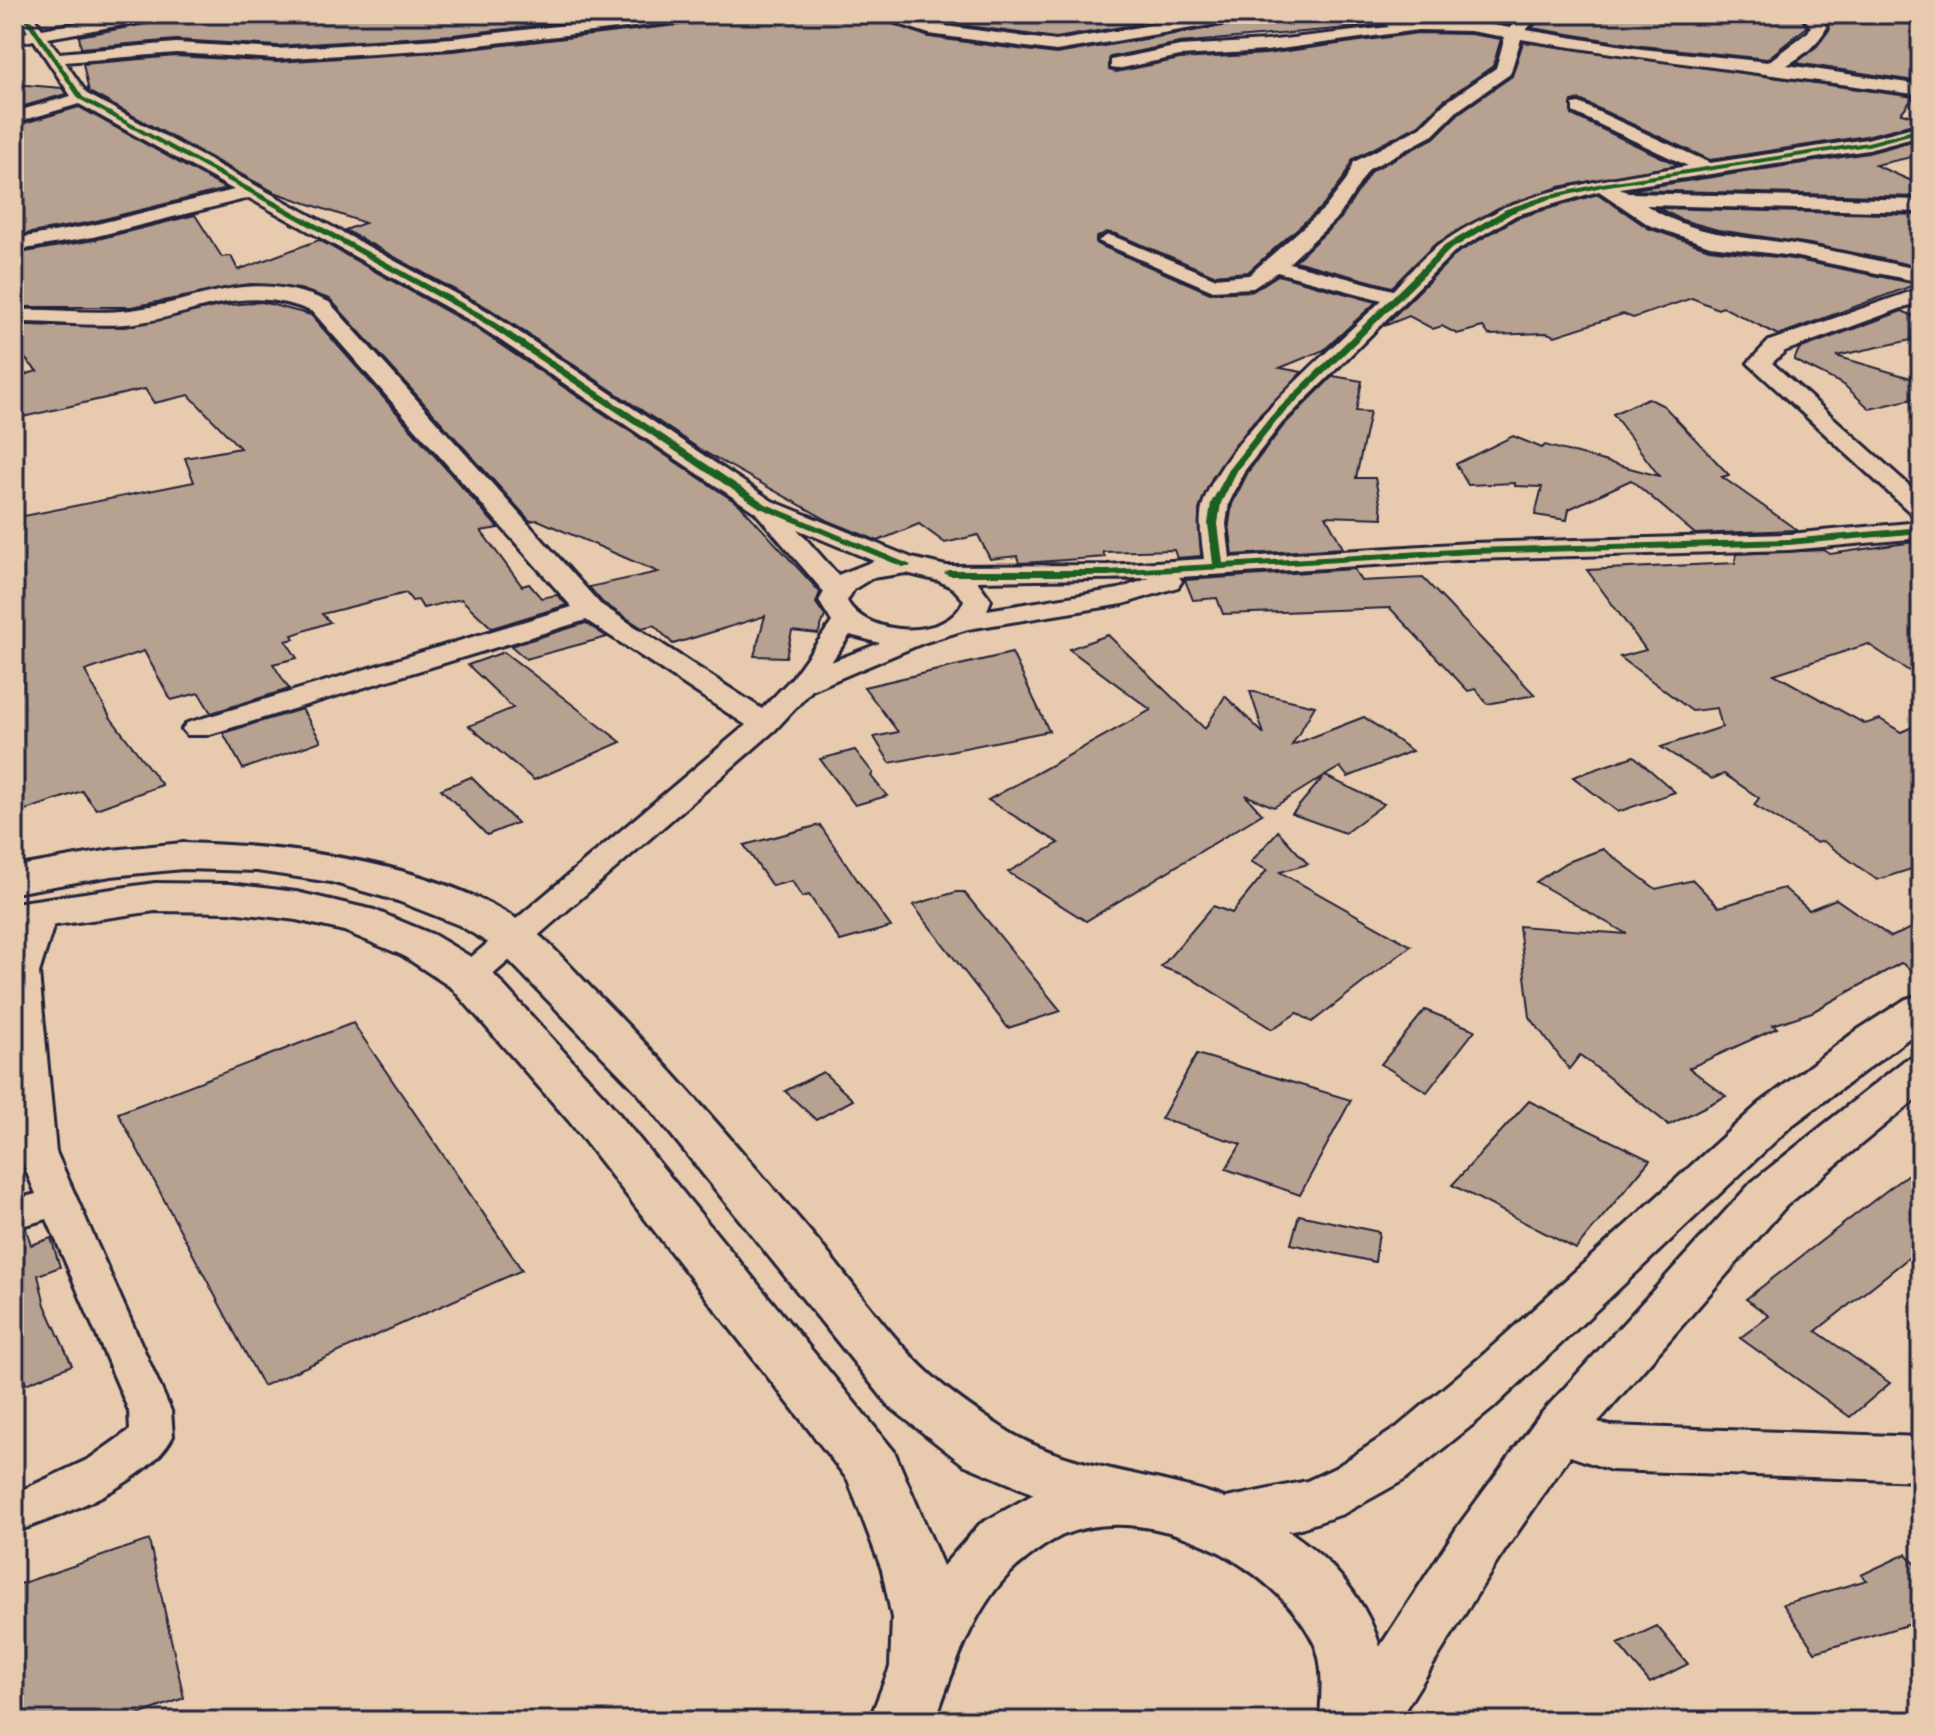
<svg xmlns="http://www.w3.org/2000/svg" width="1935" height="1735" viewBox="0 0 1935 1735" font-family="Itim,sans-serif">
<style>
.building{fill:#b7a191;stroke:#22223b;stroke-width:2}
.lines{fill:none;stroke-linecap:round;stroke-linejoin:round}
.minor-casing{stroke:#22223b;stroke-width:6}
.tertiary-casing{stroke:#22223b;stroke-width:6}
.secondary-casing{stroke:#22223b;stroke-width:6}
.minor{fill:#e8cbae;fill-rule:evenodd}
.tertiary{fill:#e8cbae;fill-rule:evenodd}
.secondary{fill:#e8cbae;fill-rule:evenodd}
.cycleway-casing{stroke:#e8cbae;stroke-width:5}
.cycleway{fill:#1b5e20;fill-rule:evenodd}
</style>
<rect width="100%" height="100%" fill="#e8cbae"/>
<filter id="ink" filterUnits="userSpaceOnUse"><feTurbulence type="fractalNoise" baseFrequency=".0125" numOctaves="2"/><feDisplacementMap in="SourceGraphic" scale="16" xChannelSelector="R" yChannelSelector="G"/><feConvolveMatrix kernelMatrix="1 2 1 2 8 2 1 2 1" color-interpolation-filters="sRGB"/></filter>
<g filter="url(#ink)">
<g class="building">
<polygon points="167,14 635,14 453,35 277,46 176,40 81,48 79,36 157,22"/>
<polygon points="714,14 866,14 929,37 1056,54 1246,22 1257,14 1372,14 1382,25 1179,43 1110,57 1109,70 1116,72 1180,59 1266,54 1418,33 1470,34 1501,39 1493,66 1443,101 1419,125 1353,159 1343,179 1323,206 1248,272 1214,275 1116,234 1106,232 1096,238 1097,244 1210,293 1253,291 1278,275 1376,302 1324,350 1280,368 1302,372 1253,422 1212,478 1199,510 1201,556 1177,558 1174,550 1103,552 1105,557 1038,562 1019,563 1017,556 990,559 978,535 945,543 919,524 878,541 829,521 701,450 490,309 345,230 365,223 274,192 89,92 83,64 176,56 277,62 453,51 703,22"/>
<polygon points="905,14 1199,14 1056,38 931,21"/>
<polygon points="1398,14 1520,14 1509,25 1471,18"/>
<polygon points="1544,14 1798,14 1807,27 1767,59 1642,46 1532,28"/>
<polygon points="1821,14 1883,14 1921,21 1921,82 1796,63 1817,46 1830,29"/>
<polygon points="1523,42 1914,97 1901,113 1921,118 1921,122 1866,136 1710,160 1580,100 1572,101 1572,115 1678,165 1559,187 1498,208 1434,245 1392,287 1295,261 1341,218 1371,171 1434,138 1459,113 1512,76"/>
<polygon points="14,84 62,88 66,94 14,109"/>
<polygon points="79,107 226,189 92,222 14,236 14,126"/>
<polygon points="1917,140 1921,142 1921,155 1875,165 1921,185 1921,197 1628,190 1868,153"/>
<polygon points="1598,194 1648,228 1709,249 1793,259 1917,284 1778,335 1723,307 1718,309 1692,298 1633,318 1623,314 1555,336 1547,333 1489,335 1483,327 1457,334 1442,326 1433,329 1409,316 1384,326 1456,254 1517,218"/>
<polygon points="1658,208 1921,215 1921,267 1810,244 1718,230 1682,220"/>
<polygon points="195,215 222,257 231,256 238,270 319,240 471,325 740,505 820,592 816,603 825,616 818,634 792,631 786,657 754,656 765,616 673,644 654,625 642,628 602,602 589,587 658,572 538,520 530,521 330,299 300,289 251,284 131,307 14,307 14,254 94,240"/>
<polygon points="262,302 311,315 498,528 481,531 522,586 529,584 541,598 557,595 567,605 492,628 461,599 423,608 418,600 412,601 406,593 322,614 330,622 292,635 294,639 286,641 297,658 273,664 289,689 211,713 199,693 171,700 144,651 85,671 110,717 162,785 96,809 82,791 14,814 14,518 194,482 185,458 240,448 189,395 154,403 145,389 14,419 14,378 37,371 14,347 14,325 126,327 219,306"/>
<polygon points="1902,311 1921,319 1921,338 1836,356 1921,381 1921,397 1870,409 1844,385 1794,360 1799,349"/>
<polygon points="1333,376 1362,381 1356,411 1370,412 1356,478 1375,478 1383,518 1326,516 1343,548 1233,555 1229,524 1232,504 1248,472 1284,425"/>
<polygon points="1648,398 1664,406 1729,475 1722,477 1797,530 1695,534 1631,480 1569,509 1567,520 1535,515 1542,487 1515,486 1515,483 1468,485 1456,464 1513,436 1542,448 1545,445 1659,476 1613,414"/>
<polygon points="1921,541 1921,679 1868,644 1774,674 1865,724 1880,719 1901,732 1921,723 1921,866 1877,880 1823,841 1817,843 1754,805 1759,798 1724,774 1712,779 1661,747 1722,727 1717,708 1692,711 1620,657 1646,650 1587,570 1735,563 1736,554 1824,550 1830,554"/>
<polygon points="1354,569 1361,581 1423,578 1535,695 1487,704 1476,689 1468,691 1390,608 1223,614 1217,598 1193,600 1185,580"/>
<polygon points="586,623 607,637 526,659 511,646"/>
<polygon points="1108,635 1205,729 1225,696 1264,734 1250,691 1315,706 1292,745 1364,717 1412,751 1348,777 1340,767 1325,776 1384,804 1345,833 1292,814 1324,776 1274,807 1245,795 1262,814 1086,921 1008,872 1059,843 988,800 1151,710 1069,649"/>
<polygon points="504,652 621,742 534,780 469,726 513,708 468,665"/>
<polygon points="1012,653 1049,731 890,763 874,737 898,732 864,687"/>
<polygon points="302,709 321,741 243,769 223,733"/>
<polygon points="855,750 873,773 871,776 887,796 855,805 820,759"/>
<polygon points="1634,756 1675,792 1618,812 1573,777"/>
<polygon points="471,777 517,823 487,835 441,789"/>
<polygon points="820,825 858,881 891,927 840,941 809,895 802,897 792,881 772,886 744,845"/>
<polygon points="1278,831 1308,864 1280,872 1411,946 1312,1022 1297,1013 1272,1029 1189,977 1161,967 1213,906 1232,913 1267,870 1251,862"/>
<polygon points="1603,849 1656,889 1693,880 1719,907 1784,888 1809,910 1836,899 1891,937 1921,924 1921,976 1901,963 1812,1012 1773,1025 1777,1028 1689,1068 1726,1096 1669,1125 1580,1055 1569,1069 1530,1017 1519,926 1627,934 1536,882 1565,863"/>
<polygon points="956,892 964,892 1061,1011 1008,1028 913,905"/>
<polygon points="1425,1010 1475,1030 1427,1092 1381,1064"/>
<polygon points="353,1023 522,1270 263,1386 118,1113"/>
<polygon points="1197,1054 1351,1100 1300,1195 1226,1169 1241,1144 1161,1119"/>
<polygon points="823,1072 853,1100 816,1120 785,1091"/>
<polygon points="1529,1101 1650,1160 1576,1249 1452,1185"/>
<polygon points="1921,1164 1921,1248 1816,1331 1890,1383 1850,1417 1740,1338 1769,1316 1746,1299"/>
<polygon points="1299,1215 1379,1232 1375,1262 1291,1244"/>
<polygon points="26,1228 31,1245 51,1238 60,1267 38,1275 45,1305 72,1365 26,1384 14,1355 14,1231"/>
<polygon points="149,1540 184,1698 122,1721 26,1721 14,1646 14,1586"/>
<polygon points="1906,1554 1921,1570 1921,1621 1815,1652 1783,1604 1867,1580 1861,1575"/>
<polygon points="1657,1626 1688,1664 1650,1683 1618,1644"/>
</g>
<g class="lines">
<g class="minor-casing">
<g id="minor">
<path d="M16,14h16l10,15 87,-15h35l-8,5 -108,19 11,15 117,-10 101,6 176,-11 208,-24h50l-8,5 -250,29 -176,11 -101,-6 -111,9 22,32 402,218 283,189 140,57 34,8 161,-1 97,-6c-2,-18 -6,-37 -1,-55 20,-64 130,-156 179,-204l-105,-28 -24,16 -42,2 -113,-49 10,-6 7,2 99,41 35,-3 76,-67 21,-27 8,-19 67,-35 24,-24 51,-35 9,-31 -35,-6 -52,-1 -152,21 -86,5 -63,13 -6,-1v-8l69,-14 86,-5 123,-14 -14,-13h18l8,6 69,1 40,7 14,-14h17l-15,16 116,19 126,13 40,-30 3,-5 -10,-13h16l10,13c-10,18 -23,28 -40,38l134,20v10c-134,-19 -266,-34 -400,-56l-11,35 -53,37 -24,24 -64,34 -30,47 -50,47 104,27c15,-16 31,-35 49,-47 74,-52 158,-63 246,-77l-115,-54v-8l6,-1 131,60 157,-24 54,-14v11l-53,14 -248,38 8,5 293,7v12l-275,-7c46,31 95,31 148,39 42,7 85,17 127,26v12l-128,-26 -83,-10 -61,-21 -50,-34 -83,24 -62,37 -172,171 -37,47 -16,33 -3,21 4,34 241,-15 318,-9 132,-12v16l-132,12 -318,9 -292,18 3,4 -4,6 -55,17 -155,25 -45,14 -111,47 -37,40 -294,255 -12,3 -12,-3 -5,-8 5,-8 289,-244 -160,-105 -379,115h-20l-5,-6 5,-6 385,-116 -259,-295c-74,-32 -115,5 -187,12 -37,3 -75,-3 -112,-2v-12c39,-2 78,5 117,0 80,-10 114,-43 198,-8l271,302 162,105 30,-31 40,-56 -13,-21 5,-9 -69,-80 -282,-190 -224,-124 -156,39 -79,14v-12l79,-14 141,-35 -155,-86 -65,19v-11l57,-16 -37,-56 -20,4v-10l14,-2zM797,529l77,32 -36,14zM906,573l33,8 14,7 11,12c-15,41 -98,37 -117,1l7,-12 18,-11zM1150,578l-31,11 -132,21 4,-10 -14,-19zM850,635l30,8 -49,19z"/>
<polygon points="869,14 894,14 930,24 1056,41 1217,14 1254,14 1246,19 1056,51 929,34"/>
<polygon points="1921,288 1921,301 1785,351 1772,363 1921,496 1921,517 1912,514 1748,363 1769,341"/>
<path d="M42,901l12,3 4,7 -19,62 17,179 115,259 2,25c-24,47 -111,80 -159,96v-38l75,-35 41,-29 -1,-19 -82,-192 -33,9v-28l22,-6 -18,-42 -4,-58v-148l16,-42z"/>
</g>
</g>
<g class="tertiary-casing">
<g id="tertiary">
<polygon points="1921,995 1921,1029 1791,1126 1492,1409 1404,1480 1343,1514 1298,1529 1218,1543 1198,1536 1190,1520 1198,1504 1307,1481 1335,1468 1396,1428 1483,1355 1759,1104 1856,1031 1906,999"/>
<polygon points="1921,1056 1921,1095 1786,1206 1598,1422 1611,1426 1921,1437 1921,1481 1611,1470 1570,1456 1499,1559 1398,1721 1335,1721 1344,1702 1459,1525 1539,1416 1752,1182 1905,1060"/>
</g>
</g>
<g class="secondary-casing">
<path id="secondary" d="M183,843c108,3 252,19 344,83 27,19 50,49 74,72 77,77 146,160 217,243 34,41 74,99 113,134 20,19 47,37 70,52 55,37 126,43 188,60 82,21 168,77 192,163 6,23 5,47 5,71h-66c1,-24 5,-56 -6,-78 -39,-80 -167,-145 -253,-107 -12,6 -25,15 -35,23 -50,37 -71,107 -91,162h-66l21,-54 2,-49 -10,-48 -34,-90 -279,-359 -117,-133 -50,-33 -58,-24 -48,-11 -66,-8 -75,-1 -141,20v-28l141,-20 75,1 66,8 78,18 60,25 52,31 119,131 289,354 49,115 37,-42 54,-30 -71,-30 -73,-57 -253,-315 -140,-144 -38,-23 -61,-24 -67,-19 -74,-11 -74,-2 -72,7 -97,17v-26l97,-17z"/>
</g>
<use href="#minor" class="minor"/>
<use href="#tertiary" class="tertiary"/>
<use href="#secondary" class="secondary"/>
<g class="cycleway-casing">
<g id="cycleway">
<polygon points="21,14 27,14 83,97 484,315 766,504 911,565 909,567 903,567 760,508 478,319 79,99"/>
<polygon points="1921,128 1921,132 1868,146 1602,187 1547,200 1512,213 1450,250 1277,420 1238,469 1221,503 1218,524 1223,563 1471,548 1789,539 1921,527 1921,533 1789,545 1471,554 1107,576 949,576 944,573 949,570 1107,570 1213,564 1208,524 1211,503 1231,466 1271,416 1444,246 1506,209 1545,196 1602,183 1868,142"/>
</g>
</g>
<use href="#cycleway" class="cycleway"/>
</g>
</g>
<rect width="1935" height="1735" fill="none" stroke="#e8cbae" stroke-width="48"/>
<rect x="24" y="24" width="1887" height="1687" fill="none" stroke="#22223b" stroke-width="3" filter="url(#ink)"/>
</svg>
